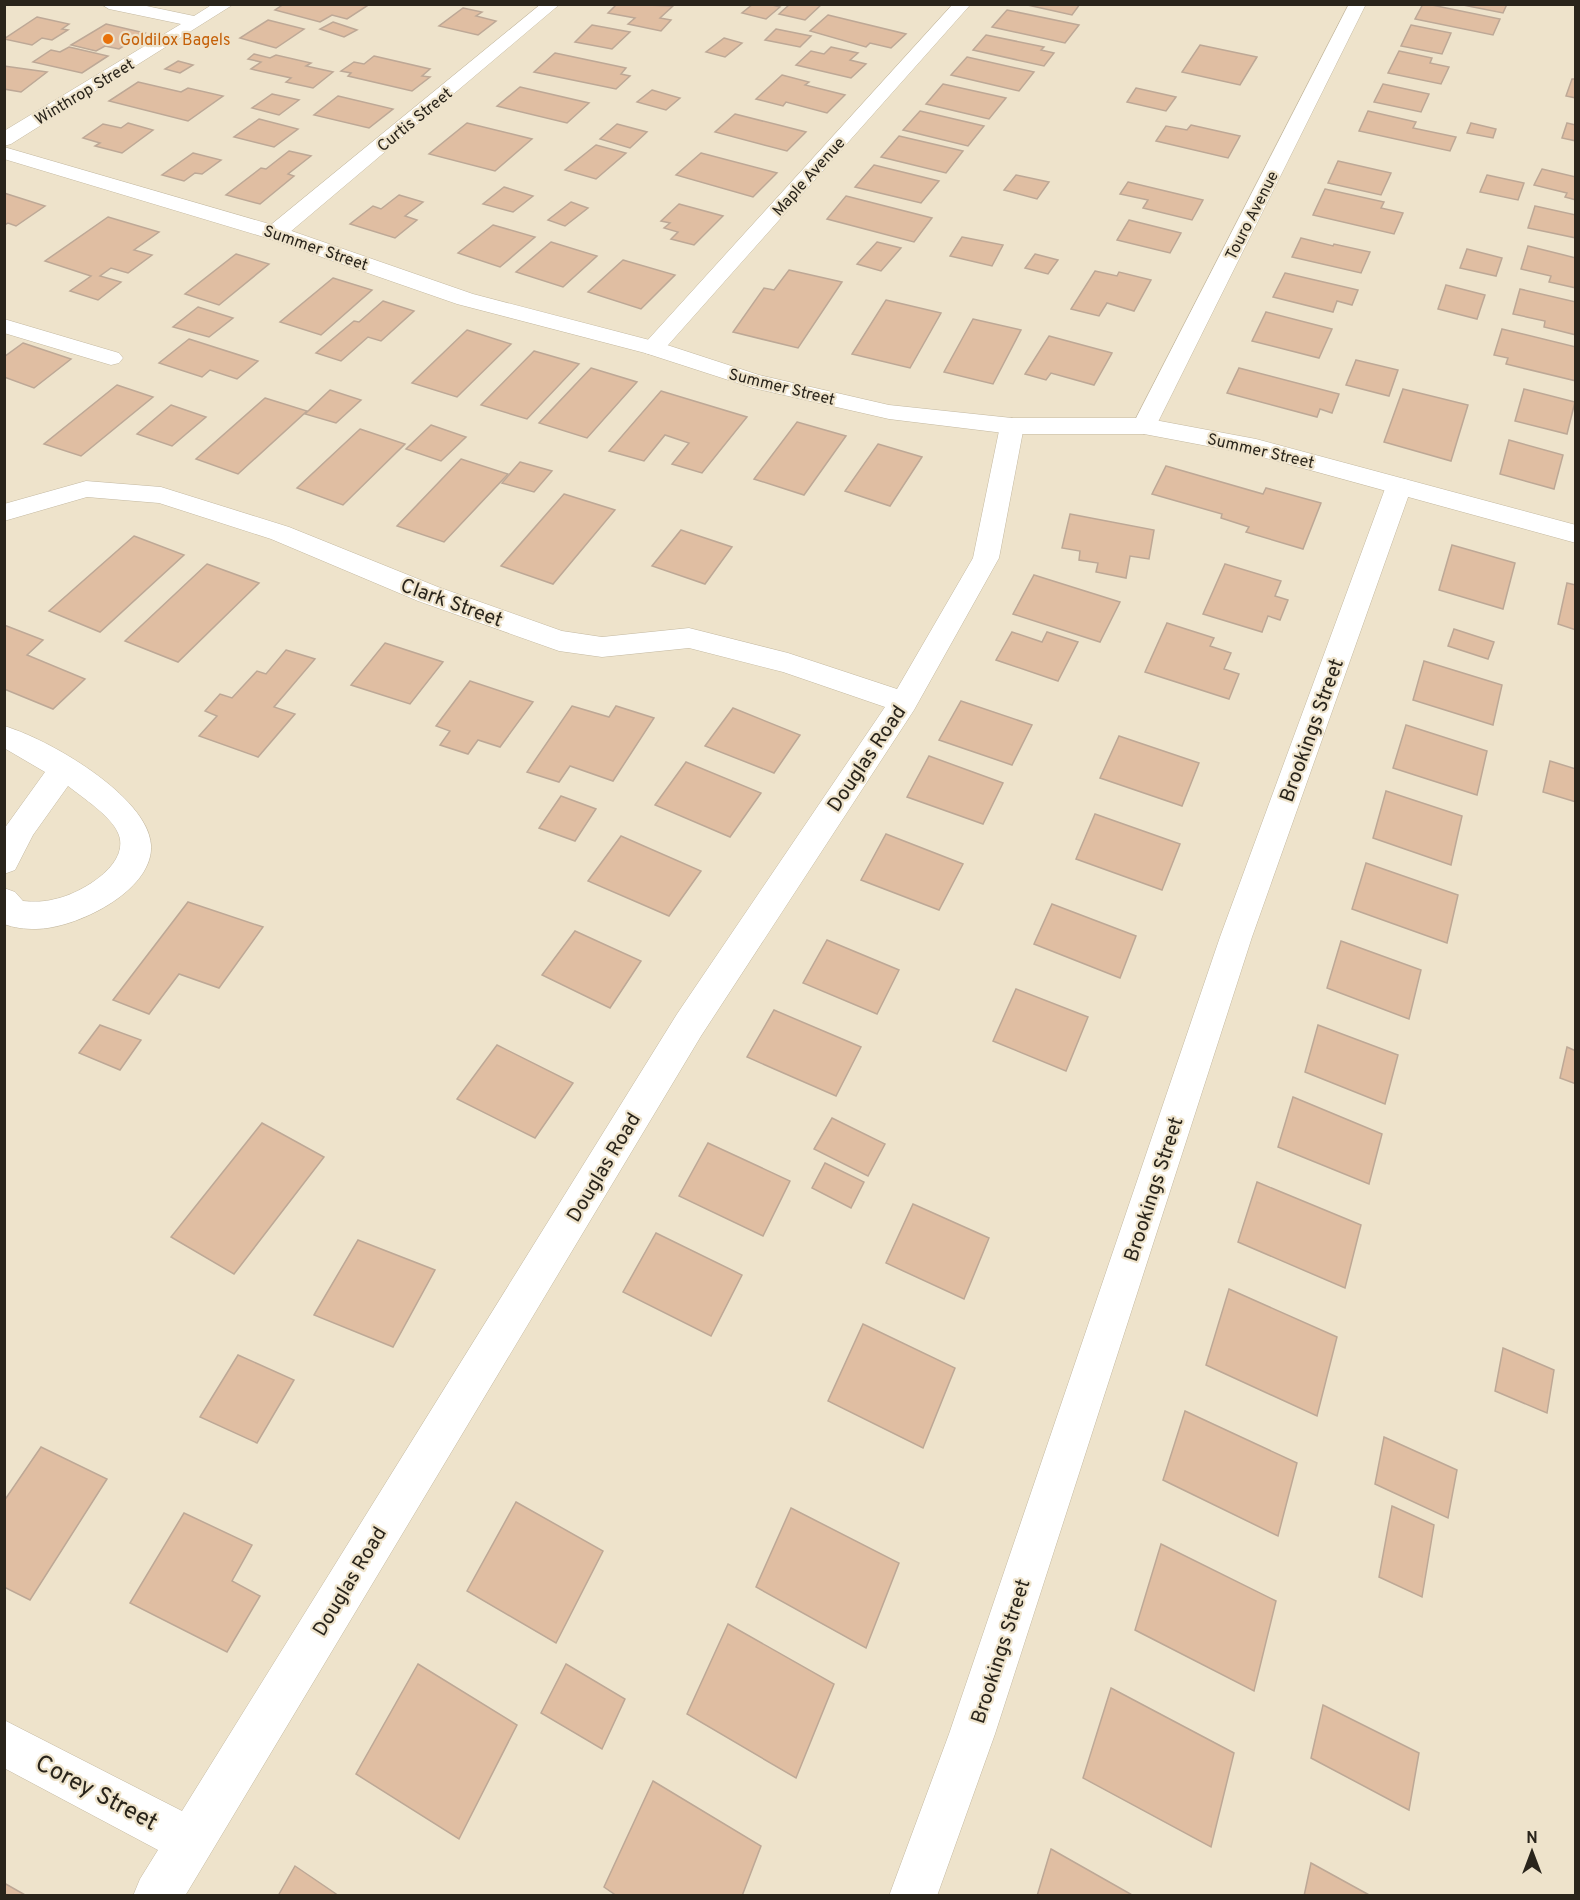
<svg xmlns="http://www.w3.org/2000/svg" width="1580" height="1900" viewBox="0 0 1580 1900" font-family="Overpass,sans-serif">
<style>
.building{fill:#e0bea2;stroke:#bda896;stroke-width:1.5}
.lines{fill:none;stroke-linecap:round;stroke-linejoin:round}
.street-casing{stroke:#c4b9a1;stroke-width:1}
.secondary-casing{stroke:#c4b9a1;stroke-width:1}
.street{fill:#fff;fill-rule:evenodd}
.secondary{fill:#fff;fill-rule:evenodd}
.food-dot{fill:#e8710a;stroke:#eee3cb;stroke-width:2}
.labels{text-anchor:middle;stroke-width:4.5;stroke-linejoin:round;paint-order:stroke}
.far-food-label{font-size:16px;fill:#c56008;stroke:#eee3cb;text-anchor:start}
.far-street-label{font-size:16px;fill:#29241b;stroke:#eee3cb}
.street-label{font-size:20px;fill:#29241b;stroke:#eee3cb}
.near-street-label{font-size:24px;fill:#29241b;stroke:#eee3cb}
</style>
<rect width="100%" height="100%" fill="#eee3cb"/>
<g class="building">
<polygon points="284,4 370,4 347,19 332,15 320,22 275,10"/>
<polygon points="617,4 673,6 660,18 671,20 661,31 628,24 635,18 608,13"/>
<polygon points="753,4 768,4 780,7 766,19 742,13"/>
<polygon points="790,4 822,4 805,20 779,14"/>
<polygon points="1023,4 1080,4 1072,15"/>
<polygon points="1423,4 1427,4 1500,19 1493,35 1415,19"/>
<polygon points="1458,4 1507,4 1503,13"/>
<polygon points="463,8 482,12 476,16 496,21 478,35 439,26"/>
<polygon points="1007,10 1079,25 1065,43 992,27"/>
<polygon points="828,15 906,34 891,48 870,43 866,47 810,31"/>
<polygon points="37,17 69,24 62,29 68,30 52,40 42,38 32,45 4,39"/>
<polygon points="268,20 304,29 276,48 240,38"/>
<polygon points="333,22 357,30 344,37 320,29"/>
<polygon points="106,24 145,33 119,49 105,46 96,51 71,45"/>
<polygon points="592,25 630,32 612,49 575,42"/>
<polygon points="1411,25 1451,33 1442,54 1401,46"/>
<polygon points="776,29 811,36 800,47 765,40"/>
<polygon points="986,35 1044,47 1041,50 1054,53 1044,66 973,50"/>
<polygon points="724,38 742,43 725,57 706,52"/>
<polygon points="1200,45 1257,57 1240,85 1182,72"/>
<polygon points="69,47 108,56 82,73 33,62 51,50 60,52"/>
<polygon points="831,47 858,53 850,60 866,64 851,78 796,65 811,51 824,54"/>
<polygon points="1399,51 1432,58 1430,63 1449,67 1441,84 1388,73"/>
<polygon points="555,53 626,68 621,74 630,76 616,89 534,72"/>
<polygon points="254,54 270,58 276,55 311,63 306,66 333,72 313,88 286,82 291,78 251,69 261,62 248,59"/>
<polygon points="374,56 430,69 422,76 430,77 412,91 348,76 351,73 341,71 354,62 364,64"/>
<polygon points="967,57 1034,72 1019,91 951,75"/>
<polygon points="178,61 193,65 180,73 165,69"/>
<polygon points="4,66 47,72 21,92 4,89"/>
<polygon points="782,75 809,82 805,85 845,95 827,113 786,102 783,106 756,99"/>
<polygon points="1572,79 1576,79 1576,98 1566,96"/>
<polygon points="138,82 181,92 188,88 223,96 188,121 109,101"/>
<polygon points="943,84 1006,98 989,119 926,104"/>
<polygon points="1383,84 1429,94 1421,112 1374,102"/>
<polygon points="520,87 589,103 567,123 497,106"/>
<polygon points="1136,88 1176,97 1166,111 1127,102"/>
<polygon points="652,90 680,98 666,110 637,102"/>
<polygon points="272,94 299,100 279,115 252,108"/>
<polygon points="338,96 393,109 369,128 314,115"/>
<polygon points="920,111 984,126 968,146 903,130"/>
<polygon points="1368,111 1416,122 1413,128 1456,137 1450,151 1359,131"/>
<polygon points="735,114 806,132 787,151 715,132"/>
<polygon points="259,119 298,129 274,147 234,137"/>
<polygon points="128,123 153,130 122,153 95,146 100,143 83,138 103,124 121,128"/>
<polygon points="467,123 532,139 495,171 429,154"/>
<polygon points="1471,123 1496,129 1493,138 1467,133"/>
<polygon points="1567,123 1576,125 1576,141 1562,138"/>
<polygon points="617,124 647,132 630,148 600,139"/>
<polygon points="1191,125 1240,136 1228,158 1156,141 1166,126 1187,130"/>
<polygon points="899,136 963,151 946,173 881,157"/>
<polygon points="596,145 626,153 596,179 565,170"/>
<polygon points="289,151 311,156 288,174 294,176 260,204 226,195 261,168 266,169"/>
<polygon points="193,153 221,160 202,174 195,173 184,181 162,175"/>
<polygon points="701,153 777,173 753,197 676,175"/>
<polygon points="1338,161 1391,173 1381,195 1328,183"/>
<polygon points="874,165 939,181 921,203 855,187"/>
<polygon points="1542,169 1576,177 1576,200 1565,197 1567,193 1534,185"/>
<polygon points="1016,175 1049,182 1037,199 1004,190"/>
<polygon points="1487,175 1524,183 1518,200 1480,192"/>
<polygon points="1128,182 1203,200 1192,220 1143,208 1148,200 1120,194"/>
<polygon points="504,187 533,196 513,212 483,204"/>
<polygon points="1325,189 1384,202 1381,208 1403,213 1394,234 1313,215"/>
<polygon points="4,193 45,206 16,226 8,223 4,225"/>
<polygon points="399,195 423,202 405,216 417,220 395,238 350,224 373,206 381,209"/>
<polygon points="846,196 932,218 914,242 827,219"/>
<polygon points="571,202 588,208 565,226 548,220"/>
<polygon points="679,204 723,216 694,245 671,239 678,232 664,228 670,223 661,221"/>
<polygon points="1535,206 1576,215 1576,238 1528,228"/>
<polygon points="108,217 159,232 134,250 152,255 128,273 111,268 100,276 121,282 98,300 70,291 91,276 45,261"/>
<polygon points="1129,220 1181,233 1170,253 1117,240"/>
<polygon points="493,225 535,237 500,267 458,253"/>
<polygon points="962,237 1003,245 992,266 950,256"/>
<polygon points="1301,238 1333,246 1334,244 1370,252 1361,273 1292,257"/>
<polygon points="551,242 597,256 563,287 516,272"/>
<polygon points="877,242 901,248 881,271 857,264"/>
<polygon points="1528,246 1576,258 1576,288 1549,282 1551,276 1521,269"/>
<polygon points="1467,249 1502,258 1496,276 1460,268"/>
<polygon points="236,254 269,264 219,305 185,294"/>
<polygon points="1035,254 1058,260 1048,274 1025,268"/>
<polygon points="623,260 675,275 641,309 588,292"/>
<polygon points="789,270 842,282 798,348 733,332 764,288 774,290"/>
<polygon points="1095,271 1117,276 1119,272 1151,280 1134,311 1107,303 1099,316 1071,309"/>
<polygon points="1285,273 1358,290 1352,305 1337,301 1333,312 1273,297"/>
<polygon points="333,278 372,290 321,335 280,322"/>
<polygon points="1446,285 1485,295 1477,319 1438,309"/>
<polygon points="1520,289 1576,302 1576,335 1544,327 1545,321 1513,314"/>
<polygon points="886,300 941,313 910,368 852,354"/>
<polygon points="383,301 414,311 381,341 368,337 341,361 316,353 354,321 359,322"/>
<polygon points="198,307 233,318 209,337 173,327"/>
<polygon points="1266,312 1332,329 1319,358 1252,341"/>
<polygon points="973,319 1021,330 993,384 944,372"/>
<polygon points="1502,329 1576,347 1576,381 1506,364 1508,358 1494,355"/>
<polygon points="467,330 511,344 457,397 412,383"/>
<polygon points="1049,336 1112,353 1094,385 1051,373 1046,380 1025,374"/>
<polygon points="189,339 258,361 237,379 210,370 202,377 159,363"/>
<polygon points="23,343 71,359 34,388 4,377 4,357"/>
<polygon points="534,351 579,364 527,419 481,405"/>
<polygon points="1356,360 1398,370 1389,396 1346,385"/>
<polygon points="591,368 637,382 587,438 539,423"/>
<polygon points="1239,368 1339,394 1332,413 1320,409 1317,417 1227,393"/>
<polygon points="117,385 153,397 81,456 44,444"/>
<polygon points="1403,389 1468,405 1451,461 1384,442"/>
<polygon points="1524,389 1575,402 1567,434 1515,421"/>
<polygon points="330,390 361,400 336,423 305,414"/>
<polygon points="661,391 747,417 702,473 672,464 689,443 665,435 644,461 609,451"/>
<polygon points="265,398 307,411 238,474 196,459"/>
<polygon points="171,405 206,417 172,446 137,434"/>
<polygon points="797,422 846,436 804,495 754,479"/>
<polygon points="431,425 466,437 441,461 406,449"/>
<polygon points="360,429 405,444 343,505 297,488"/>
<polygon points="1509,440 1563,455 1554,489 1500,474"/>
<polygon points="878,444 922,457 890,506 845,491"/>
<polygon points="461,459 508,474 444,542 397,526"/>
<polygon points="520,462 552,471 534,492 502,483"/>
<polygon points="1166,466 1263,494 1266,488 1321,503 1303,549 1246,532 1249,527 1221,518 1222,514 1152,494"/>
<polygon points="564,494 615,510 553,584 501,566"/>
<polygon points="1070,514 1154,530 1149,559 1130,556 1126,578 1096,572 1098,563 1079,560 1080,551 1062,548"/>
<polygon points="681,530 732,547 705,584 652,566"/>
<polygon points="134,536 184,555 100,632 49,611"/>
<polygon points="1452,545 1515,563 1503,609 1439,590"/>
<polygon points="207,564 259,583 178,662 125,641"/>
<polygon points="1225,564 1281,581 1275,596 1288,600 1280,620 1268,616 1262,632 1203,614"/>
<polygon points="1034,575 1120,602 1100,642 1013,614"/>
<polygon points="1567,583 1576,585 1576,630 1558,624"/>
<polygon points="1167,623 1214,638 1210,646 1231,653 1224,669 1239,674 1229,699 1145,672"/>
<polygon points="4,625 43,640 27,655 85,679 53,709 4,689"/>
<polygon points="1454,629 1494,642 1488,659 1448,646"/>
<polygon points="1012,632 1042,642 1047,632 1078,642 1058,681 996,660"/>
<polygon points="385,643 443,662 410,704 351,685"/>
<polygon points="286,650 315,659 274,707 295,714 258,757 199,736 217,716 205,711 220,694 232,698 257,671 266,674"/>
<polygon points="1424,661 1502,685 1493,725 1413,700"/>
<polygon points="470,681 533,702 500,747 478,740 468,754 440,745 450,731 436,726"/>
<polygon points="961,701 1032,725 1012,765 939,740"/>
<polygon points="572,706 609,717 616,706 654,718 613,781 570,766 559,782 527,772"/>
<polygon points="733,708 800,735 774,773 705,746"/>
<polygon points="1406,725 1487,751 1477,795 1393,768"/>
<polygon points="1119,736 1199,763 1182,806 1100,778"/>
<polygon points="929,756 1003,783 983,824 907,797"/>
<polygon points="1550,761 1576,769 1576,802 1543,792"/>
<polygon points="686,762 761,793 730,837 655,805"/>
<polygon points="1386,791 1462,816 1451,865 1373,838"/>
<polygon points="561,796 596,809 575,841 539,828"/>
<polygon points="1095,814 1180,844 1162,890 1076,859"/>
<polygon points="886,834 963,864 939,910 861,880"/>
<polygon points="621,836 701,871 669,916 588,881"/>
<polygon points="1366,863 1458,895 1447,943 1352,909"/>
<polygon points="188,902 263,927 219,988 179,974 149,1014 113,1000"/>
<polygon points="1052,904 1136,936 1120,978 1034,944"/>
<polygon points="575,931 641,961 610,1008 542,975"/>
<polygon points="827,940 899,970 877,1014 803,983"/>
<polygon points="1341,941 1421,970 1409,1019 1327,988"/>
<polygon points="1016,989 1088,1017 1066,1071 993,1041"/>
<polygon points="774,1010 861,1047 836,1096 747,1057"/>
<polygon points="100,1025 141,1040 120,1070 79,1053"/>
<polygon points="1318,1025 1398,1055 1385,1104 1305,1072"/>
<polygon points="497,1045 573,1083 535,1138 457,1099"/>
<polygon points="1567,1047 1576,1051 1576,1084 1560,1078"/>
<polygon points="1293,1097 1382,1134 1369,1184 1278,1147"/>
<polygon points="832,1118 885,1144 868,1176 814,1149"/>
<polygon points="262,1123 324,1157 234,1274 171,1237"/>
<polygon points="708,1143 790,1181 763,1236 679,1196"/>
<polygon points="825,1163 864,1182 851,1208 812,1188"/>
<polygon points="1257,1182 1361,1225 1345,1288 1238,1242"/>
<polygon points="913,1204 989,1238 964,1299 886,1263"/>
<polygon points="656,1233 742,1275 711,1336 623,1292"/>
<polygon points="358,1240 435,1270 393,1347 314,1315"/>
<polygon points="1229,1289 1337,1337 1317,1416 1206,1365"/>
<polygon points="863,1324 955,1368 923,1448 828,1401"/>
<polygon points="1503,1348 1554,1370 1547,1413 1495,1391"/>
<polygon points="238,1355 294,1380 257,1443 200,1417"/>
<polygon points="1185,1411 1297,1463 1278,1536 1163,1480"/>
<polygon points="1384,1437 1457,1470 1448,1518 1375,1484"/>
<polygon points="41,1447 107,1479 30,1600 4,1587 4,1501"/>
<polygon points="516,1502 603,1551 556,1643 467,1591"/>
<polygon points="1392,1506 1434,1525 1422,1597 1379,1577"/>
<polygon points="791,1508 899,1563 866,1648 756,1587"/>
<polygon points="184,1513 252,1545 232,1581 260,1596 227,1652 130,1603"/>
<polygon points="1161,1544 1276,1601 1254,1691 1135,1630"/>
<polygon points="728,1624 834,1684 796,1778 687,1714"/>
<polygon points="418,1664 517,1725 459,1839 356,1774"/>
<polygon points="566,1664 625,1699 602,1749 541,1713"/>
<polygon points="1111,1688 1234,1753 1211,1847 1083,1778"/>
<polygon points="1323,1705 1419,1753 1409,1810 1311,1758"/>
<polygon points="653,1781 761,1846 742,1896 617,1896 604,1887"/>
<polygon points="1051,1849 1134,1896 1037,1896"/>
<polygon points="1311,1863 1371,1896 1304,1896"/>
<polygon points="295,1866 339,1896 278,1896"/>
<polygon points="4,1883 27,1896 4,1896"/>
</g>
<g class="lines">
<g class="street-casing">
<g id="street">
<polygon points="541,4 560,4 283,238 275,239 267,238 264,233 267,228"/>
<polygon points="953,4 971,4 661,353 653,355 645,353 641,348 645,343"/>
<polygon points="1349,4 1366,4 1156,426 1153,431 1144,434 1135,431 1132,426"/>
<polygon points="4,319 119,353 123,358 119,363 111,365 4,333"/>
<polygon points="1012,418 1021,421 1024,426 999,558 914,710 701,1036 185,1896 133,1896 140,1879 158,1850 4,1768 4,1720 182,1811 677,1014 885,707 783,672 689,648 602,657 559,651 418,601 271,539 159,503 87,497 4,521 4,504 86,481 161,487 289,527 438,587 562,631 602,637 689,628 788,653 897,689 973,558 1000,426 1003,421"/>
<polygon points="1399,478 1408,480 1412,486 1252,937 995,1734 937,1896 889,1896 949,1734 1220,937 1386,486 1390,480"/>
<path d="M4,726c43,12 144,70 147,119 3,46 -76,84 -115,84 -11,0 -22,-1 -32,-5v-36l11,4 8,9c11,1 21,1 32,-2 25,-5 77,-35 63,-66 -7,-17 -35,-35 -50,-47l-35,49 -18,35 -11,4v-45l41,-57 -41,-24z"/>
</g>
</g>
<g class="secondary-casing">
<g id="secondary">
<polygon points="101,4 137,4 194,16 213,4 234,4 11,144 4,146 4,131 181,24 109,9"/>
<polygon points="4,147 283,228 473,294 661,343 759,375 889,405 1012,418 1144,418 1256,439 1576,525 1576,543 1255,455 1144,434 1012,434 889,419 753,388 645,353 457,304 267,238 4,159"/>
</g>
</g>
<use href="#street" class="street"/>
<use href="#secondary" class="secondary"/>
</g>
<circle class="food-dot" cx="108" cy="39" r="6"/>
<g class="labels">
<g class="far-food-label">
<text x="120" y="45">Goldilox Bagels</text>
</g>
<g class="far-street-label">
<text transform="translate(84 91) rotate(-31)" y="6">Winthrop Street</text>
<text transform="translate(414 119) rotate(-39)" y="6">Curtis Street</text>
<text transform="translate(808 176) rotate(-48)" y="6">Maple Avenue</text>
<text transform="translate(1251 215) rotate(-63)" y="6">Touro Avenue</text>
<text transform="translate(316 247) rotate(19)" y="6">Summer Street</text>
<text transform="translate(782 386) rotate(14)" y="6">Summer Street</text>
<text transform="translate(1261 450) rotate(13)" y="6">Summer Street</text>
</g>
<g class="street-label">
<text transform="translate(452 602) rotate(20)" y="7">Clark Street</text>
<text transform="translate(1311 730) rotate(-70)" y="7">Brookings Street</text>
<text transform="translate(866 758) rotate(-56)" y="7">Douglas Road</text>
<text transform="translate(603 1167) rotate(-59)" y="7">Douglas Road</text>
<text transform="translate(1153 1189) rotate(-72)" y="7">Brookings Street</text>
<text transform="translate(349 1581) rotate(-59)" y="7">Douglas Road</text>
<text transform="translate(1000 1651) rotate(-72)" y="7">Brookings Street</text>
</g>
<g class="near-street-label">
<text transform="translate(97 1792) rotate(28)" y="8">Corey Street</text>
</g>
</g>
<rect width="1580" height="1900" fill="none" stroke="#29241b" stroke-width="12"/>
<g transform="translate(1532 1852)" stroke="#eee3cb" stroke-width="4.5" paint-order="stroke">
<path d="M0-4.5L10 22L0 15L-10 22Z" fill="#29241b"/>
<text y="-9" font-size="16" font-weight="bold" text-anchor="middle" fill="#29241b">N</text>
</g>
</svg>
